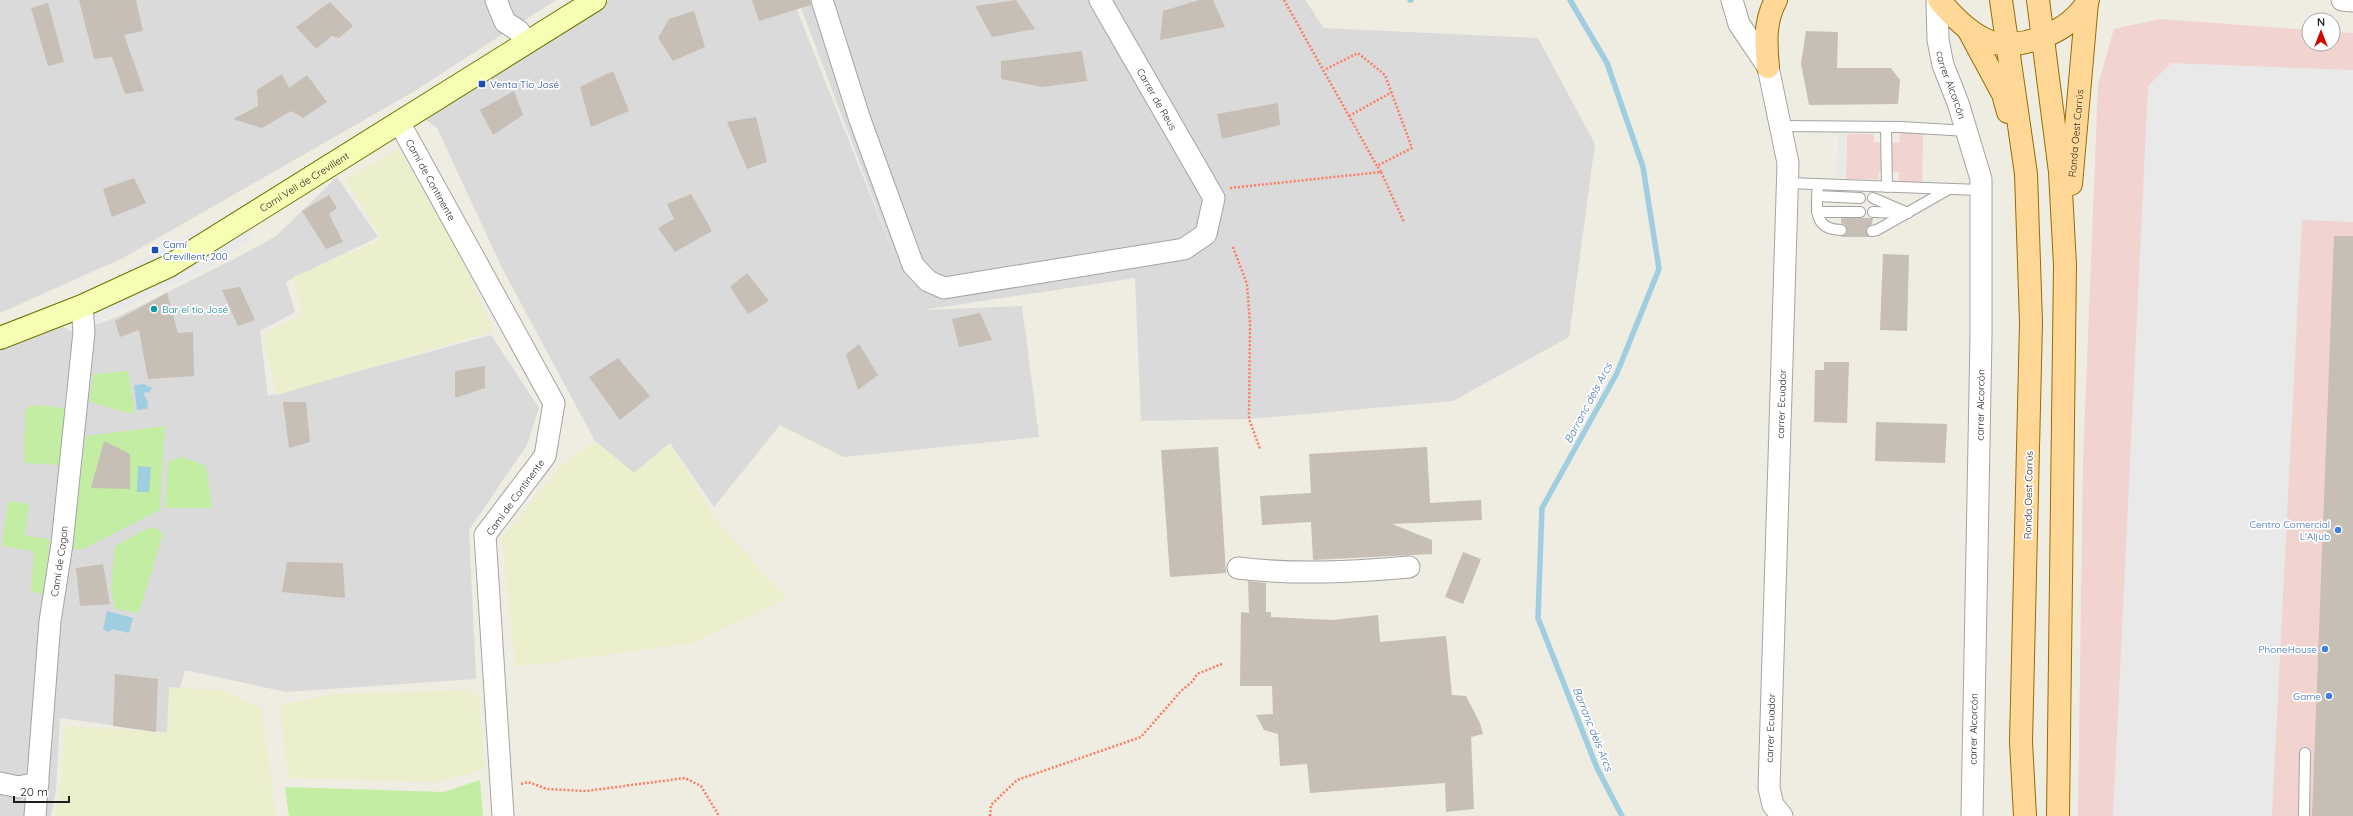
<svg xmlns="http://www.w3.org/2000/svg" width="2353" height="816" viewBox="0 0 2353 816" font-family="Quicksand,sans-serif">
<style>
.residential{fill:#dbdada}
.commercial{fill:#f1d3d0}
.farmland{fill:#ebefcc}
.grass{fill:#c4eda4}
.parking{fill:#e9e9e9}
.water{fill:#9fcee0}
.lines{fill:none;stroke-linecap:round;stroke-linejoin:round}
.stream{stroke:#9fcee0;stroke-width:5.5}
.building{fill:#c7beb5}
.lane-casing{stroke:#a4a4a4;stroke-width:12}
.street-casing{stroke:#a4a4a4;stroke-width:23}
.secondary-casing{stroke:#657800;stroke-width:24}
.primary-casing{stroke:#966d00;stroke-width:24}
.path{stroke:#ff7c63;stroke-width:2.5;stroke-dasharray:2 2;stroke-linecap:butt}
.lane{stroke:#fff;stroke-width:10}
.street{stroke:#fff;stroke-width:21}
.secondary{stroke:#f5feb2;stroke-width:22}
.primary{stroke:#ffd897;stroke-width:22}
.transit-dot{fill:#1a4fb4;stroke:#fff;stroke-width:1.5}
.culture-dot{fill:#0f9aa8;stroke:#fff;stroke-width:1.5}
.shop-dot{fill:#3f7fe0;stroke:#fff;stroke-width:1.5}
.labels{text-anchor:middle;stroke-width:3.5;stroke-linejoin:round;paint-order:stroke}
.transit-label{font-size:10px;fill:#164399;stroke:#fff;text-anchor:start}
.street-label{font-size:10px;fill:#1d1d1d;stroke:#fff}
.culture-label{font-size:10px;fill:#0d838f;stroke:#fff;text-anchor:start}
.shop-label{font-size:10px;fill:#366cbe;stroke:#fff;text-anchor:end}
.water-label{font-size:11px;font-style:italic;fill:#4375b3;stroke:#fff}
</style>
<rect width="100%" height="100%" fill="#efece2"/>
<g class="residential">
<polygon points="0,0 556,0 413,92 123,258 0,313"/>
<polygon points="610,0 793,0 901,272 798,0 1305,0 1324,28 1538,38 1595,144 1569,337 1453,401 1249,419 1141,421 1135,278 922,310 1022,306 1039,437 844,457 780,425 714,507 670,443 634,473 595,441 503,270 437,128 426,120 561,29"/>
<polygon points="337,177 378,237 286,282 295,312 260,331 268,396 491,335 539,408 527,445 469,530 476,679 286,692 185,670 168,733 60,718 56,790 51,816 0,816 0,349 61,326 75,333 119,316 240,256 276,236"/>
</g>
<g class="commercial">
<polygon points="2160,19 2309,30 2309,44 2333,44 2333,32 2353,33 2353,816 2078,816 2083,462 2098,85 2114,29"/>
<polygon points="1900,131 1923,131 1922,192 1899,192 1899,172 1879,171 1879,179 1846,179 1847,134 1874,134 1874,142 1899,143"/>
</g>
<g class="farmland">
<polygon points="399,149 456,247 493,331 277,395 263,334 303,314 293,277 382,239 346,179"/>
<polygon points="595,441 634,473 670,443 717,522 787,599 692,643 516,667 502,539 557,470"/>
<polygon points="169,687 219,690 261,707 276,816 55,816 62,776 64,726 167,733"/>
<polygon points="471,690 479,697 484,769 437,782 288,778 280,705 335,694"/>
</g>
<g class="grass">
<path d="M128,371l7,42c-16,0 -30,-8 -46,-11l4,-28z"/>
<polygon points="38,405 69,409 64,465 24,463 25,411 30,406"/>
<polygon points="165,426 160,510 83,549 69,549 75,494 86,436"/>
<polygon points="182,457 206,466 212,508 165,508 168,462"/>
<polygon points="8,501 29,504 25,536 50,539 44,594 31,592 34,551 2,546"/>
<polygon points="155,527 163,534 139,613 115,609 111,588 115,546 144,530"/>
<polygon points="480,780 483,816 289,816 285,787 444,792"/>
</g>
<g class="parking">
<polygon points="2171,63 2353,70 2353,222 2302,220 2272,816 2113,816 2148,86"/>
<polygon points="1838,134 1846,134 1844,177 1837,176"/>
<polygon points="252,224 250,241 195,276 154,293 84,330 78,315"/>
<polygon points="198,229 198,237 130,270 132,264"/>
</g>
<g class="water">
<polygon points="144,384 152,388 149,393 145,392 144,395 148,401 147,409 137,410 134,385"/>
<polygon points="138,466 151,467 149,492 137,492"/>
<polygon points="107,611 133,618 129,633 112,629 109,632 103,630"/>
</g>
<g class="lines">
<g class="stream">
<polyline points="1410,0 1411,0"/>
<polyline points="1570,0 1607,63 1643,167 1659,269 1617,373 1542,508 1538,618 1597,768 1622,816"/>
</g>
</g>
<g class="building">
<polygon points="79,0 136,0 143,31 124,35 144,91 125,94 112,57 94,59"/>
<polygon points="752,0 810,0 811,5 759,21"/>
<polygon points="1016,0 1035,29 992,37 975,6"/>
<polygon points="1199,0 1213,0 1225,27 1160,40 1163,11"/>
<polygon points="330,2 353,26 339,38 332,36 316,49 296,27"/>
<polygon points="48,3 64,62 48,66 31,8"/>
<polygon points="694,11 705,47 673,61 658,38 669,19"/>
<polygon points="1806,31 1838,32 1837,68 1891,68 1900,80 1898,104 1809,105 1801,64"/>
<polygon points="1082,51 1087,81 1042,87 1001,79 1001,61"/>
<polygon points="613,71 629,111 591,127 580,87"/>
<polygon points="282,74 289,88 307,75 327,102 303,118 291,111 262,128 233,119 258,106 257,90"/>
<polygon points="514,91 523,115 493,135 480,110"/>
<polygon points="1278,103 1280,125 1222,139 1217,114"/>
<polygon points="756,117 767,162 747,169 727,122"/>
<polygon points="134,178 146,203 112,217 103,189"/>
<polygon points="691,194 712,231 675,252 658,228 674,219 667,204"/>
<polygon points="329,195 337,208 329,214 343,242 326,249 302,211"/>
<polygon points="1841,218 1873,218 1872,224 1866,229 1870,237 1840,237 1846,234 1847,231 1845,225 1841,223"/>
<polygon points="2334,236 2353,236 2353,816 2312,816"/>
<polygon points="1883,254 1909,255 1907,331 1880,330"/>
<polygon points="747,273 769,301 748,314 730,287"/>
<polygon points="240,287 255,320 238,326 222,290"/>
<polygon points="167,293 178,333 193,332 194,376 148,379 139,330 120,337 115,321"/>
<polygon points="980,313 992,340 959,347 952,319"/>
<polygon points="859,344 878,375 858,390 846,355"/>
<polygon points="618,358 650,396 620,420 589,377"/>
<polygon points="1824,362 1849,362 1847,423 1814,422 1815,370 1824,370"/>
<polygon points="485,366 485,388 455,398 455,371"/>
<polygon points="283,402 306,402 310,442 289,448"/>
<polygon points="1876,422 1947,424 1945,463 1875,461"/>
<polygon points="104,441 130,454 130,489 91,488"/>
<polygon points="1218,447 1226,573 1170,577 1161,450"/>
<polygon points="1427,447 1430,503 1481,500 1482,520 1392,524 1432,540 1432,554 1313,560 1311,522 1262,525 1260,496 1311,493 1309,454"/>
<polygon points="1463,552 1481,559 1463,604 1445,597"/>
<polygon points="287,562 343,563 345,598 282,592"/>
<polygon points="103,564 110,604 80,606 76,568"/>
<polygon points="1248,581 1266,583 1266,612 1271,612 1271,617 1332,620 1378,615 1380,642 1446,636 1452,695 1466,696 1480,723 1483,734 1471,737 1474,809 1446,812 1445,783 1310,793 1307,764 1280,766 1278,734 1264,730 1256,715 1273,714 1272,686 1240,686 1241,612 1249,613"/>
<polygon points="115,674 158,679 156,732 113,726"/>
</g>
<g class="lines">
<g class="lane-casing">
<g id="lane">
<polyline points="1781,126 1901,127 1967,131"/>
<polyline points="1886,127 1887,187"/>
<polyline points="1787,183 1981,190"/>
<path d="M1818,184c-1,22 -7,45 23,46"/>
<polyline points="1817,196 1860,198"/>
<polyline points="1873,198 1908,213"/>
<polyline points="1817,212 1860,212"/>
<polyline points="1873,212 1904,213"/>
<polyline points="1872,231 1877,230 1949,189"/>
<polyline points="2304,816 2305,753"/>
</g>
</g>
<g class="street-casing">
<g id="street">
<polyline points="496,0 505,22 519,31 525,44"/>
<polyline points="822,0 860,120 913,265 928,281 944,288 1184,249 1206,234 1214,198 1100,0"/>
<polyline points="1732,0 1739,24 1768,67 1788,163 1769,788 1773,805 1782,816"/>
<path id="s1" d="M1937,0l1,40 5,25 15,38 23,76v157l-9,480"/>
<polyline points="2342,0 2353,1"/>
<path id="s2" d="M399,122l155,281 -9,53 -60,79 18,281"/>
<path d="M1238,568c58,7 114,4 171,-1"/>
<polyline points="0,783 18,787 38,783"/>
<path id="s3" d="M35,816l15,-195 12,-77 22,-212 -2,-26"/>
</g>
</g>
<g class="secondary-casing">
<g id="secondary">
<path id="s4" d="M0,338l82,-32 87,-40 426,-266"/>
</g>
</g>
<g class="primary-casing">
<g id="primary">
<path d="M1939,0c14,16 28,31 47,40 31,14 88,-9 102,-40"/>
<polyline points="2001,0 2026,174 2031,322 2021,742 2025,816"/>
<polyline points="2038,0 2060,172 2065,265 2058,816"/>
<polyline points="1968,29 2003,94 2008,112"/>
<path d="M1768,67c-2,-24 -4,-45 8,-67"/>
<path id="s5" d="M2071,184l16,-182"/>
</g>
</g>
<g class="path">
<polyline points="1284,0 1377,166 1412,148 1385,75 1358,53 1324,70"/>
<polyline points="1349,116 1392,92"/>
<polyline points="1381,172 1404,222"/>
<polyline points="1230,188 1381,172 1377,166"/>
<polyline points="1233,247 1247,284 1250,323 1249,419 1260,449"/>
<polyline points="521,784 528,782 547,789 586,791 685,778 701,786 719,816"/>
<polyline points="990,816 991,805 1017,780 1141,737 1181,691 1193,681 1197,674 1222,664"/>
</g>
<use href="#lane" class="lane"/>
<use href="#street" class="street"/>
<use href="#secondary" class="secondary"/>
<use href="#primary" class="primary"/>
</g>
<g class="transit-dot">
<rect x="478" y="80" width="8" height="8" rx="2"/>
<rect x="151" y="246" width="8" height="8" rx="2"/>
</g>
<circle class="culture-dot" cx="154" cy="309" r="4"/>
<g class="shop-dot">
<circle cx="2338" cy="530" r="4"/>
<circle cx="2325" cy="649" r="4"/>
<circle cx="2329" cy="696" r="4"/>
</g>
<g class="labels">
<g class="transit-label">
<text x="490" y="88">Venta Tío José</text>
<text x="163" y="248">Camí<tspan x="163" dy="12">Crevillent, 200</tspan></text>
</g>
<g class="street-label">
<text dy="4" stroke="none"><textPath href="#s1" startOffset="87">carrer Alcorcón</textPath></text>
<text transform="translate(1157 99) rotate(60)" y="4">Carrer de Reus</text>
<text dy="4" stroke="none"><textPath href="#s5" startOffset="51">Ronda Oest Carrús</textPath></text>
<text dy="4" stroke="none"><textPath href="#s2" startOffset="66">Camí de Continente</textPath></text>
<text dy="4" stroke="none"><textPath href="#s4" startOffset="343">Camí Vell de Crevillent</textPath></text>
<text transform="translate(1781 404) rotate(-88)" y="4">carrer Ecuador</text>
<text transform="translate(1980 405) rotate(-89)" y="4">carrer Alcorcón</text>
<text transform="translate(2028 495) rotate(-89)" y="4">Ronda Oest Carrús</text>
<text transform="translate(515 497) rotate(-54)" y="4">Camí de Continente</text>
<text dy="4" stroke="none"><textPath href="#s3" startOffset="256">Camí de Cagon</textPath></text>
<text transform="translate(1770 728) rotate(-88)" y="4">carrer Ecuador</text>
<text transform="translate(1973 729) rotate(-89)" y="4">carrer Alcorcón</text>
</g>
<g class="culture-label">
<text x="162" y="313">Bar el tio José</text>
</g>
<g class="shop-label">
<text x="2330" y="528">Centro Comercial<tspan x="2330" dy="12">L'Aljub</tspan></text>
<text x="2317" y="653">PhoneHouse</text>
<text x="2321" y="700">Game</text>
</g>
<g class="water-label">
<text transform="translate(1588 403) rotate(-62)" y="4">Barranc dels Arcs</text>
<text transform="translate(1593 729) rotate(68)" y="4">Barranc dels Arcs</text>
</g>
</g>
<g transform="translate(2321 32)"><circle r="19" fill="#ffffff" stroke="#a5a5a5"/>
<path d="M0-3L7 15L0 10L-7 15Z" fill="#ca0b00"/>
<text y="-6" font-size="11" font-weight="bold" text-anchor="middle" fill="#1d1d1d">N</text>
</g>
<path d="M14 796v6h55v-6" fill="none" stroke="#1d1d1d" stroke-width="2"/>
<text x="20" y="796" font-size="12" fill="#1d1d1d" stroke="#ffffff" stroke-width="3" paint-order="stroke">20 m</text>
</svg>
